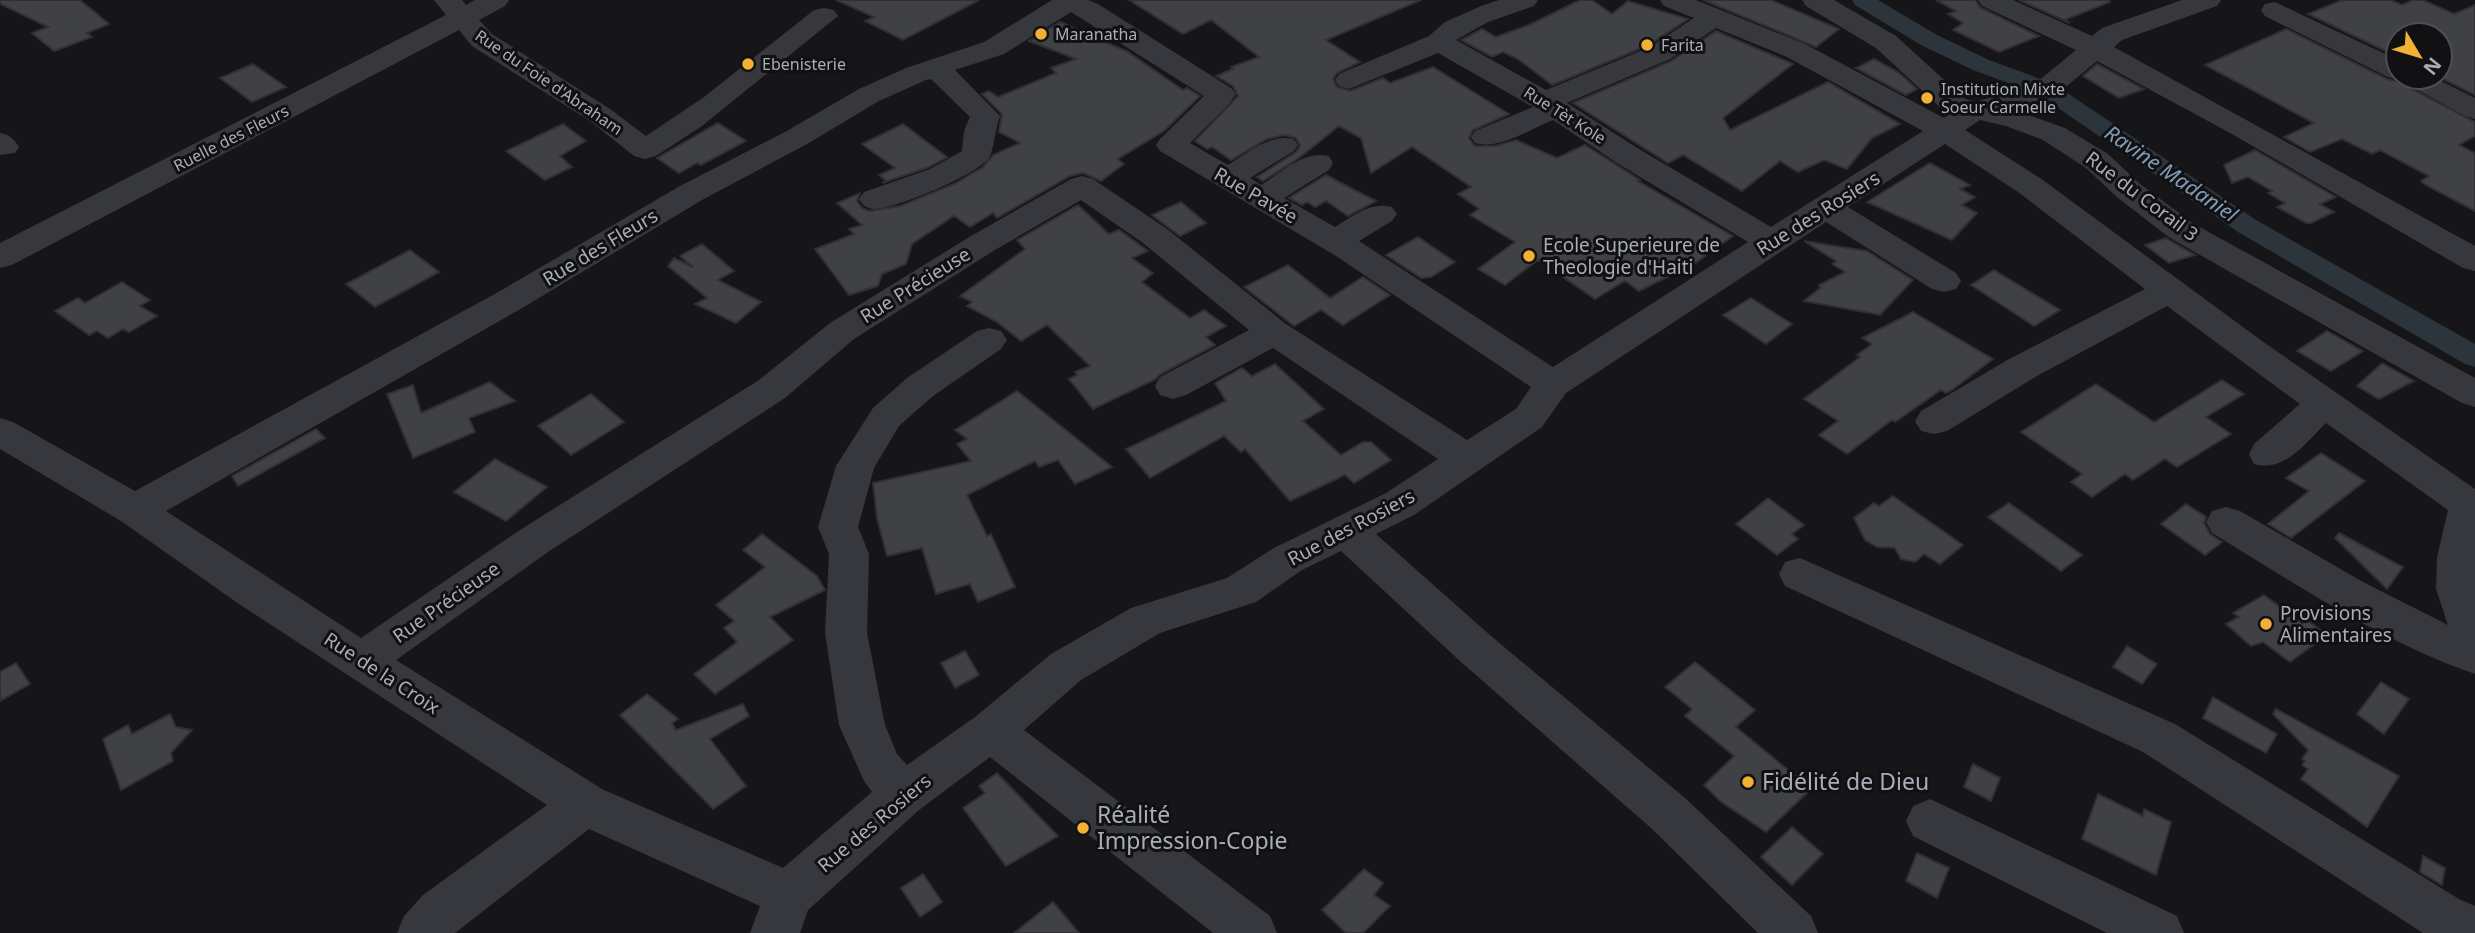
<svg xmlns="http://www.w3.org/2000/svg" width="2475" height="933" viewBox="0 0 2475 933" font-family="'Noto Sans',sans-serif">
<style>
.lines{fill:none;stroke-linecap:round;stroke-linejoin:round}
.canal{fill:#2c353c;fill-rule:evenodd}
.building{fill:#404145;stroke:#303034;stroke-width:2}
.minor{fill:#37383d;fill-rule:evenodd}
.poi-dot{fill:#f2b134;stroke:#111113;stroke-width:2.5}
.labels{text-anchor:middle;stroke-width:6;stroke-linejoin:round;paint-order:stroke}
.far-poi-label{font-size:16px;fill:#a8adb8;stroke:#111113;text-anchor:start}
.far-street-label{font-size:16px;fill:#a8adb8;stroke:#111113}
.street-label{font-size:19px;fill:#a8adb8;stroke:#111113}
.poi-label{font-size:19px;fill:#a8adb8;stroke:#111113;text-anchor:start}
.water-label{font-size:21px;font-style:italic;fill:#7f9bb3;stroke:#111113}
.near-poi-label{font-size:23px;fill:#a8adb8;stroke:#111113;text-anchor:start}
</style>
<rect width="100%" height="100%" fill="#161618"/>
<g class="lines">
<polygon class="canal" points="1852,0 1878,0 1937,35 1989,60 2054,84 2256,220 2475,344 2475,367 2465,364 2238,232 2038,94 1973,70 1921,45 1855,5"/>
</g>
<g class="building">
<polygon points="0,0 80,0 109,24 87,33 92,37 54,51 32,33 48,27 0,4"/>
<polygon points="836,0 979,0 903,40 865,21 874,17"/>
<polygon points="1129,0 1421,0 1326,40 1360,62 1337,73 1333,79 1337,87 1350,91 1383,78 1390,83 1433,67 1509,114 1473,130 1469,138 1475,146 1495,146 1516,140 1557,158 1585,145 1640,180 1638,181 1733,236 1694,264 1639,291 1625,281 1595,299 1538,260 1505,285 1478,269 1515,242 1470,215 1479,209 1458,194 1471,187 1412,147 1371,173 1361,138 1339,126 1299,158 1263,181 1257,177 1296,152 1300,146 1296,138 1285,135 1267,139 1231,160 1212,147 1207,149 1195,141 1238,96 1233,86 1216,76 1233,69 1231,67 1259,57 1211,20 1183,34"/>
<polygon points="1580,0 1592,0 1612,14 1628,1 1688,19 1649,45 1552,85 1518,59 1503,52 1492,57 1461,40 1482,29 1496,37 1531,24"/>
<polygon points="1703,0 1771,0 1839,29 1816,47"/>
<polygon points="1936,0 1975,0 1981,8 2039,36 1999,52 1953,30 1963,23 1948,14 1956,11"/>
<polygon points="2019,0 2109,0 2110,2 2064,20 2070,23"/>
<polygon points="2342,0 2391,0 2402,5 2413,0 2423,0 2454,14 2475,5 2475,95 2439,77 2440,35 2398,35 2398,57 2308,14"/>
<polygon points="1060,22 1128,52 1183,90 1187,88 1200,96 1164,131 1118,159 1124,164 1101,181 1083,173 1070,176 997,218 993,213 970,227 954,216 912,244 906,264 882,274 878,286 849,295 815,249 854,234 849,229 862,225 837,203 860,193 857,201 862,208 869,211 900,206 954,184 983,167 993,155 1020,143 999,132 1002,114 982,94 989,91 998,97 1056,73 1051,68 1076,59 1029,41"/>
<polygon points="2286,29 2387,79 2397,81 2475,122 2475,136 2459,145 2475,153 2475,211 2424,184 2421,181 2429,176 2380,150 2372,154 2342,139 2310,152 2284,137 2314,123 2205,65"/>
<polygon points="1716,31 1793,64 1723,118 1730,130 1828,82 1900,124 1872,138 1847,169 1824,160 1798,172 1780,161 1742,191 1683,155 1668,163 1573,103 1671,61"/>
<polygon points="1874,59 1898,72 1917,89 1906,95 1856,68"/>
<polygon points="253,64 286,87 252,102 220,78"/>
<polygon points="2097,64 2144,89 2119,98 2083,76"/>
<polygon points="718,123 746,141 701,165 697,163 679,173 657,158"/>
<polygon points="563,124 586,141 560,156 572,167 545,180 506,151"/>
<polygon points="903,124 947,157 929,167 882,183 886,181 879,175 895,168 862,144"/>
<polygon points="2255,150 2336,197 2320,204 2334,212 2311,223 2306,223 2277,207 2285,203 2268,193 2272,191 2248,177 2232,183 2224,165"/>
<polygon points="1930,163 1970,185 1960,189 1975,197 1962,205 1977,213 1952,240 1867,202"/>
<polygon points="1326,175 1376,201 1348,216 1326,201 1315,207 1307,202 1302,205 1289,198"/>
<polygon points="1181,202 1206,223 1180,236 1152,215"/>
<polygon points="1078,205 1109,234 1119,230 1148,251 1132,258 1153,273 1142,282 1190,318 1204,310 1226,326 1206,337 1215,345 1159,375 1156,379 1093,409 1069,379 1077,375 1075,372 1090,366 1047,325 1021,341 997,322 967,306 972,302 960,296 1025,249 1017,240"/>
<polygon points="1418,237 1455,262 1431,277 1421,278 1386,255"/>
<polygon points="2166,238 2169,240 2195,255 2169,263 2145,245"/>
<polygon points="1804,241 1867,251 1913,280 1880,315 1804,301 1820,288 1819,285 1845,272 1832,264 1836,261"/>
<polygon points="702,244 734,271 718,280 761,302 736,323 695,304 707,298 668,266 674,258 693,267 680,256"/>
<polygon points="410,250 439,272 375,307 346,284"/>
<polygon points="1288,265 1330,298 1363,277 1390,295 1343,325 1321,310 1294,326 1244,287"/>
<polygon points="1994,270 2060,310 2034,326 1971,285"/>
<polygon points="122,282 150,300 140,306 157,316 129,332 123,329 108,338 97,331 89,335 55,311 78,298 85,303"/>
<polygon points="1751,298 1792,324 1766,344 1723,315"/>
<polygon points="1913,312 1993,359 1952,390 1946,393 1941,390 1895,422 1892,420 1847,454 1819,435 1838,421 1804,399 1860,357 1857,355 1872,344 1862,338"/>
<polygon points="2327,331 2363,351 2331,371 2297,351"/>
<polygon points="2382,363 2414,381 2379,399 2357,386"/>
<polygon points="1275,364 1324,409 1303,421 1341,455 1363,442 1371,442 1391,460 1354,483 1345,475 1290,501 1245,449 1241,452 1224,436 1150,478 1126,449 1226,401 1215,383 1242,368 1252,376"/>
<polygon points="2222,380 2244,394 2206,417 2231,434 2177,467 2165,459 2133,480 2125,474 2092,497 2071,482 2082,474 2021,432 2096,384 2154,422"/>
<polygon points="490,382 515,401 469,418 475,432 413,458 387,394 413,385 421,413"/>
<polygon points="1017,391 1112,467 1075,484 1058,460 1039,467 1035,461 967,495 987,536 991,534 1015,587 978,602 970,584 936,594 922,548 887,556 877,518 873,483 971,461 957,444 967,439 955,430"/>
<polygon points="591,394 624,422 571,455 538,426"/>
<polygon points="316,429 325,438 238,486 232,476"/>
<polygon points="2321,453 2365,481 2291,538 2268,524 2309,491 2286,478"/>
<polygon points="495,459 547,487 506,521 454,492"/>
<polygon points="1893,496 1963,545 1940,564 1924,554 1915,562 1901,559 1895,548 1877,547 1865,540 1854,518 1874,503 1879,506"/>
<polygon points="1768,498 1804,525 1792,534 1798,539 1777,555 1736,524"/>
<polygon points="2009,503 2082,555 2061,571 1988,517"/>
<polygon points="2186,504 2206,517 2204,523 2210,534 2222,542 2205,555 2161,524"/>
<polygon points="2339,533 2403,567 2387,589 2335,538"/>
<polygon points="762,534 817,576 825,590 770,617 793,640 715,694 694,674 737,642 724,628 734,621 716,605 765,567 743,550"/>
<polygon points="2264,595 2302,623 2307,620 2327,635 2290,662 2263,642 2251,646 2226,624 2239,617 2233,613"/>
<polygon points="2127,646 2157,664 2142,684 2113,667"/>
<polygon points="965,651 979,675 955,688 941,663"/>
<polygon points="1695,662 1755,710 1736,727 1811,789 1766,832 1720,801 1704,785 1734,756 1685,716 1692,709 1665,687"/>
<polygon points="16,663 30,684 0,701 0,672"/>
<polygon points="2381,682 2409,699 2384,734 2357,714"/>
<polygon points="647,694 678,719 672,723 676,730 743,704 749,716 710,739 746,786 713,809 620,715"/>
<polygon points="2213,697 2277,734 2266,753 2203,718"/>
<polygon points="2276,709 2399,776 2367,827 2301,779 2308,769 2302,765 2305,761 2302,759 2308,750 2273,714"/>
<polygon points="170,714 176,727 192,730 171,753 173,761 121,790 103,739 128,725 132,734"/>
<polygon points="1973,764 2000,778 1991,801 1964,787"/>
<polygon points="997,773 1058,836 1006,866 963,808 985,793 979,786"/>
<polygon points="2098,794 2143,816 2144,809 2171,822 2156,875 2082,839"/>
<polygon points="1792,827 1823,854 1792,885 1761,857"/>
<polygon points="1917,853 1949,868 1937,898 1906,881"/>
<polygon points="2423,856 2445,868 2442,885 2420,872"/>
<polygon points="1364,869 1383,883 1374,895 1390,906 1363,933 1346,933 1322,910"/>
<polygon points="923,874 942,902 920,917 901,888"/>
<polygon points="1053,902 1079,933 1014,933"/>
</g>
<g class="lines">
<g class="minor">
<polygon points="434,0 462,0 466,5 475,0 509,0 505,6 479,20 492,34 610,109 646,136 704,97 814,10 824,8 834,10 838,16 702,126 656,156 645,159 634,156 590,121 472,46 459,30 12,265 0,268 0,243 446,15"/>
<path d="M1052,0h36l10,4 133,84 5,6 -8,11 -38,38 38,22c19,-12 42,-32 66,-26l4,6 -4,6 -44,27 11,7c21,-13 43,-35 68,-29l4,7 -4,7 -45,28 51,29c18,-11 35,-26 57,-20l5,7 -5,7 -33,20 194,126 195,-125 -131,-79 -64,-43c-23,9 -53,30 -78,23l-4,-6 4,-6 58,-24 -95,-54 -89,36 -10,-3 -4,-6 4,-6 90,-38 16,-14 36,-16 18,-6h39l-4,6 -46,16 -32,18 90,50 104,-43 44,-29 -30,-12 -4,-6h36l109,44 139,74 6,-4 -5,-2 -69,-64 -70,-42 -4,-6h32l62,36 69,63 11,3 60,-19 40,-33 -94,-44 -4,-6h35l79,36 10,-8 80,-28h39l-4,6 -95,34 -8,7 361,199v25l-12,-3 -231,-134 -135,-73 -41,34 -44,14 53,19 43,26 32,30 54,40 281,154v29l-13,-4 -292,-165 -52,-40 -32,-30 -43,-28 -37,-14 -26,-6 -15,10 75,48 222,163 213,148v185c-93,-32 -179,-90 -263,-141l-6,-11 6,-11 14,-4 14,4 123,71 85,43 -12,-36 1,-32 11,-47 -122,-87c-20,19 -41,50 -72,41l-5,-10 5,-10 46,-40 -133,-98 -130,70 -90,55 -13,3 -13,-3 -6,-10 6,-10 90,-53 134,-69 -127,-97 -73,-48 -97,63 108,66 5,8 -5,8 -12,3 -12,-3 -106,-67 -260,171 -24,34 -128,88 -38,19 115,102 194,162 126,118 7,17h-60l-107,-105 -190,-166 -120,-111 -39,19 -46,32 -96,31 -79,47 -57,50 246,186 7,17h-64l-223,-176 -71,53 -111,100 -8,23h-50l10,-27 -171,-77 -134,104h-58l7,-17 19,-21 124,-90 -308,-201 -118,-83 -121,-72v-31l13,4 122,69 365,-200 180,-105 105,-54 74,-43 47,-21 78,-26zM1071,12l133,84 -44,43 -4,6 4,6 176,105 195,131 -15,22 -49,31 -181,-116 -119,-95 -74,-50 -11,-3 -11,3 -100,57 -141,87 -71,57 -239,150 -159,108 -195,-127 358,-204 178,-107 105,-56 72,-43 47,-21 5,-1 39,38 -6,14 -2,20 -32,18 -66,23 -5,7 5,7c3,1 7,3 10,3 21,0 103,-34 115,-51 4,-5 7,-32 11,-42l-45,-46 49,-16zM1716,28l69,28 138,75 -152,96 -132,-78 -72,-46 103,-44zM1081,200l62,43 106,87 -89,47 -5,9 5,9 13,4 13,-4 87,-47 165,111 -52,34 -112,55 -47,30 -96,30 -80,46 -76,63 -68,48 -10,-11 -12,-29 -18,-92 2,-79 -11,-27 16,-59 25,-42 34,-30 68,-47 6,-9 -6,-9 -12,-3 -12,3 -70,47 -34,30 -37,58 -18,61 11,27 -4,79 14,92 25,56 8,11 -89,76 -181,-79 -206,-129 152,-108 237,-154 69,-59 141,-89z"/>
<polygon points="2275,2 2398,60 2398,77 2433,77 2475,98 2475,119 2465,116 2398,79 2388,77 2265,16 2261,10 2265,4"/>
<path d="M0,133c10,2 13,5 19,14l-4,6 -15,2z"/>
<polygon points="1800,558 2175,724 2459,899 2475,906 2475,933 2423,933 2143,752 1785,586 1779,574 1785,562"/>
<polygon points="1930,799 2177,916 2184,933 2107,933 1913,836 1906,821 1913,806"/>
</g>
</g>
<g class="poi-dot">
<circle cx="1041" cy="34" r="7"/>
<circle cx="1647" cy="45" r="7"/>
<circle cx="748" cy="64" r="7"/>
<circle cx="1927" cy="98" r="7"/>
<circle cx="1529" cy="256" r="7"/>
<circle cx="2266" cy="624" r="7"/>
<circle cx="1748" cy="782" r="7"/>
<circle cx="1083" cy="828" r="7"/>
</g>
<g class="labels">
<g class="far-poi-label">
<text x="1055" y="40">Maranatha</text>
<text x="1661" y="51">Farita</text>
<text x="762" y="70">Ebenisterie</text>
<text x="1941" y="95">Institution Mixte<tspan x="1941" dy="18">Soeur Carmelle</tspan></text>
</g>
<g class="far-street-label">
<text transform="translate(549 82) rotate(34)" y="6">Rue du Foie d'Abraham</text>
<text transform="translate(1565 115) rotate(32)" y="6">Rue Tèt Kole</text>
<text transform="translate(231 138) rotate(-27)" y="6">Ruelle des Fleurs</text>
</g>
<g class="street-label">
<text transform="translate(1256 195) rotate(30)" y="7">Rue Pavée</text>
<text transform="translate(2142 196) rotate(37)" y="7">Rue du Corail 3</text>
<text transform="translate(1818 213) rotate(-32)" y="7">Rue des Rosiers</text>
<text transform="translate(600 247) rotate(-31)" y="7">Rue des Fleurs</text>
<text transform="translate(915 285) rotate(-32)" y="7">Rue Précieuse</text>
<text transform="translate(1351 527) rotate(-28)" y="7">Rue des Rosiers</text>
<text transform="translate(446 602) rotate(-35)" y="7">Rue Précieuse</text>
<text transform="translate(382 673) rotate(33)" y="7">Rue de la Croix</text>
<text transform="translate(874 823) rotate(-40)" y="7">Rue des Rosiers</text>
</g>
<g class="poi-label">
<text x="1543" y="252">Ecole Superieure de<tspan x="1543" dy="22">Theologie d'Haiti</tspan></text>
<text x="2280" y="620">Provisions<tspan x="2280" dy="22">Alimentaires</tspan></text>
</g>
<g class="water-label">
<text transform="translate(2171 174) rotate(34)" y="7">Ravine Madaniel</text>
</g>
<g class="near-poi-label">
<text x="1762" y="790">Fidélité de Dieu</text>
<text x="1097" y="823">Réalité<tspan x="1097" dy="26">Impression-Copie</tspan></text>
</g>
</g>
<g transform="translate(2419 56) rotate(128)"><circle r="33" fill="#111113" stroke="#4d4f55" stroke-width="2"/>
<path d="M0-5L12 26L0 18L-12 26Z" fill="#f2b134"/>
<text y="-10" font-size="19" font-weight="bold" text-anchor="middle" fill="#a8adb8">N</text>
</g>
</svg>
